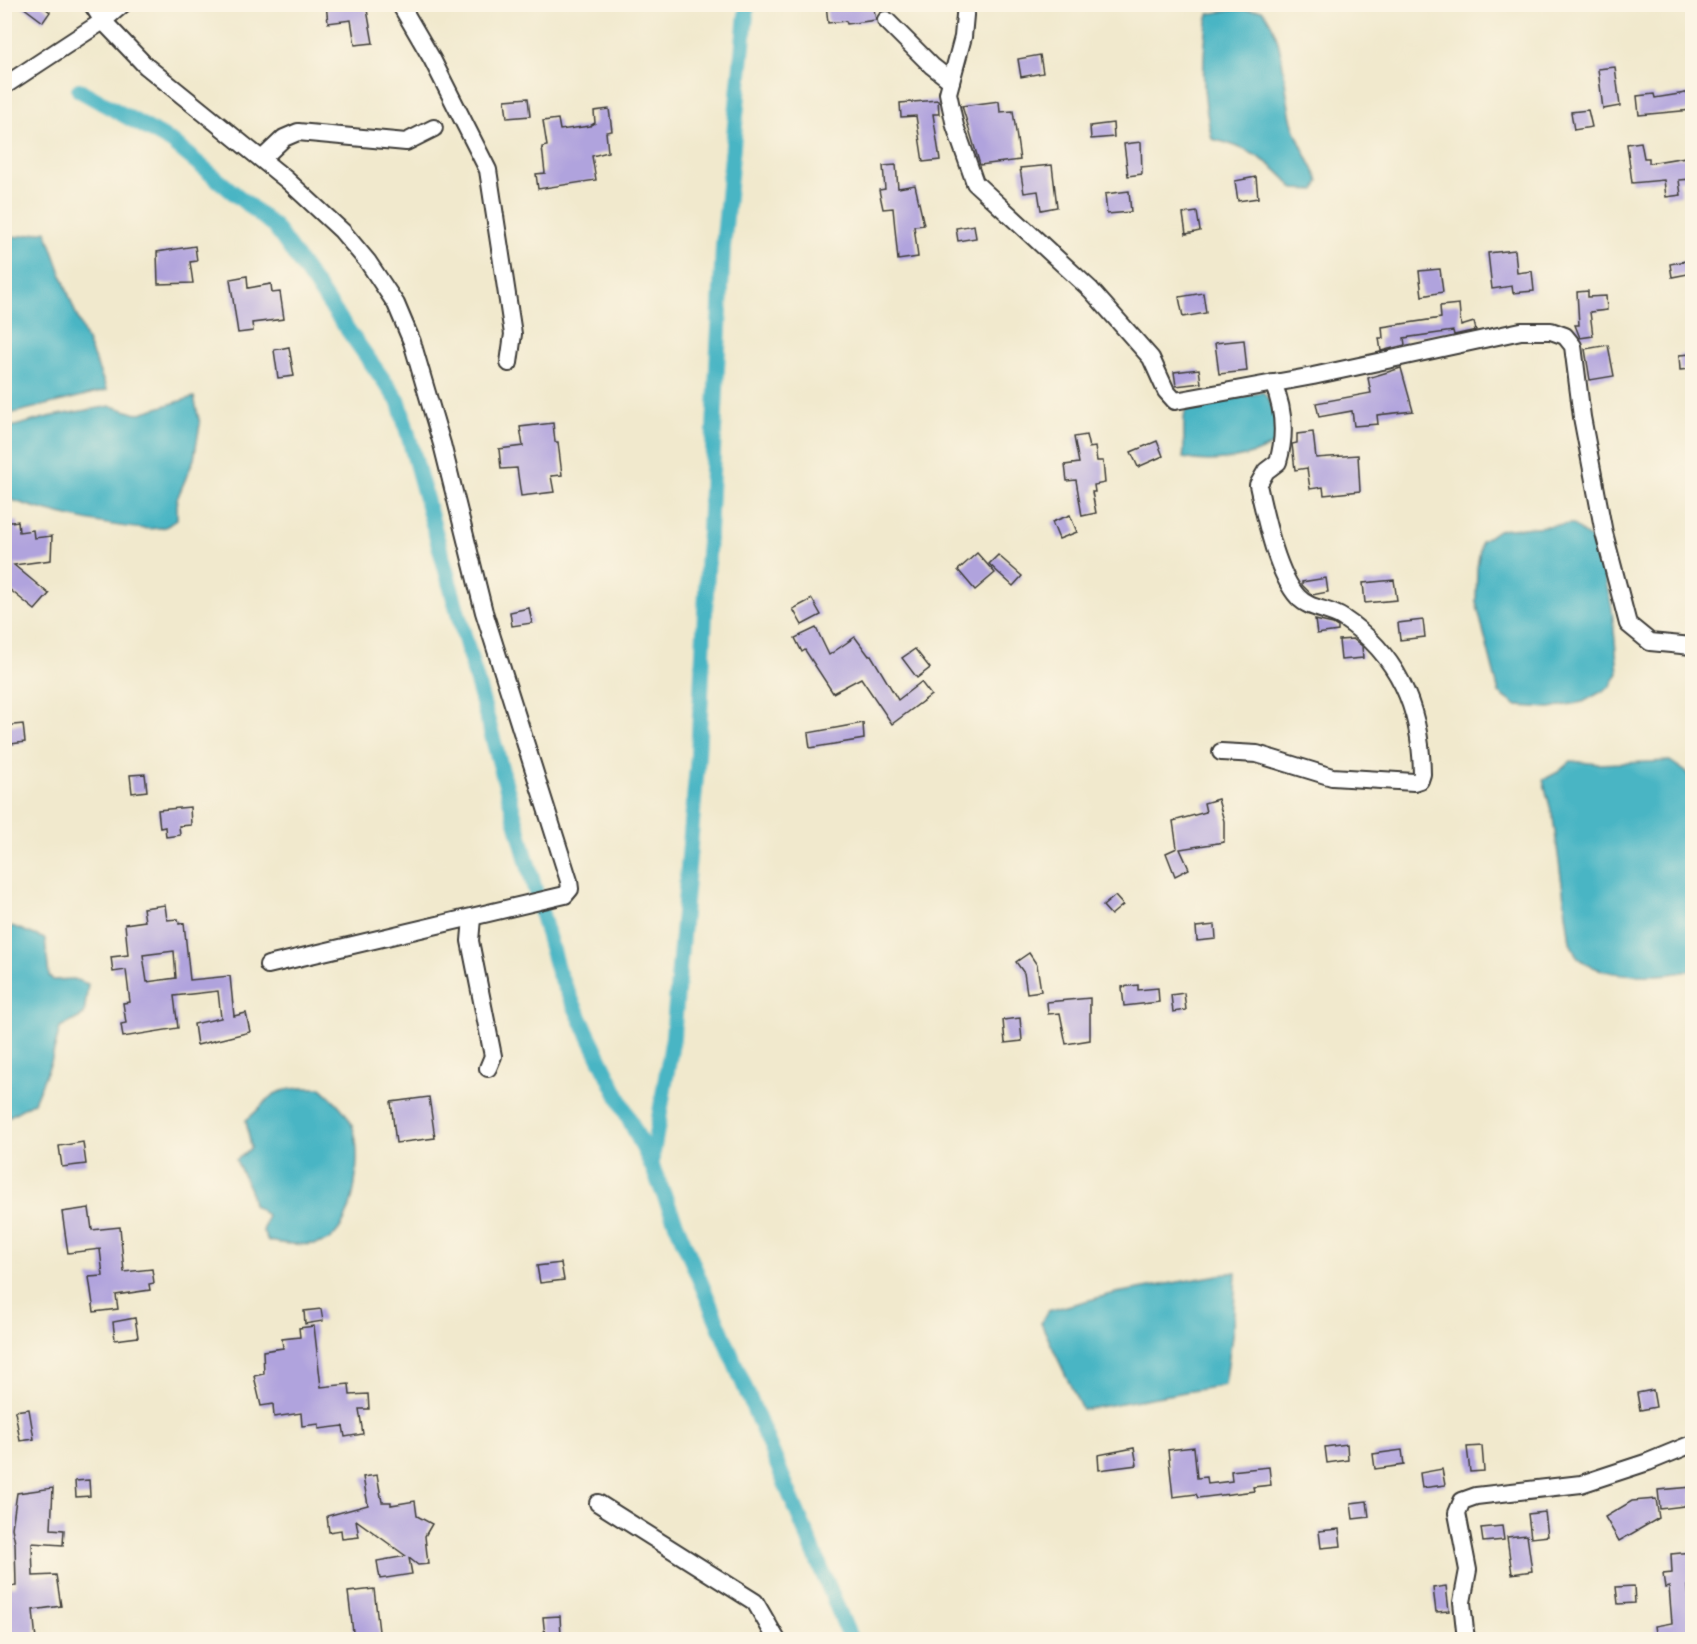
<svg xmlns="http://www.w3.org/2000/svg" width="1697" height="1644" viewBox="0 0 1697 1644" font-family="Cardo,serif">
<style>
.water{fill:#48b5c4;stroke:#326870;stroke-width:1.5}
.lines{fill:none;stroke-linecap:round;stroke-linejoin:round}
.canal{stroke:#48b5c4;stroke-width:16}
.building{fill:#b0a3dd;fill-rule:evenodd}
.minor-casing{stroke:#3c3b37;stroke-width:20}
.minor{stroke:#fff;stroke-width:16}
</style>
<rect width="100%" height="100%" fill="#fcf5e5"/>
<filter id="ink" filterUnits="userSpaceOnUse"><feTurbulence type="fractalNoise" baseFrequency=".0167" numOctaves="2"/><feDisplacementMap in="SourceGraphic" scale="12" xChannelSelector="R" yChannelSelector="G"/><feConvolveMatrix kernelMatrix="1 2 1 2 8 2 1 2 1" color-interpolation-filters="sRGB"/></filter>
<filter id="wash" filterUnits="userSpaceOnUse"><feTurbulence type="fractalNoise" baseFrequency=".008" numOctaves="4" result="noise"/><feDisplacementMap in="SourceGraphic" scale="24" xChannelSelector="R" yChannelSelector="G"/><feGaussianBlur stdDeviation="1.35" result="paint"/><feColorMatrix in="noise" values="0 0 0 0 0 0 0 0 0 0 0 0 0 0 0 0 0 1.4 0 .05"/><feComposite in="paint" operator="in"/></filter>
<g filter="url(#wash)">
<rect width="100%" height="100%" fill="#f1e9cd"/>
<g class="water">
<path d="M1232,10h30c24,27 21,78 30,112 6,20 18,40 27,59l-4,9 -21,-1c-22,-28 -48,-42 -82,-50 -11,-46 -10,-79 -4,-125z"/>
<polygon points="46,231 72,304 107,390 5,415 5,239"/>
<path d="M1263,392c14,18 14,29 12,51 -25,16 -64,22 -92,15 3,-15 -2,-38 3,-49z"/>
<path d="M194,397l6,27 -6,35 -17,40v20c-4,2 -8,7 -12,8 -28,8 -132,-17 -160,-30v-63l6,-7 41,-11 59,-10 26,8z"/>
<polygon points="1572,524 1597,544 1612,608 1618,673 1610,687 1583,702 1550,708 1517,706 1499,693 1476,602 1477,568 1481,542 1498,530"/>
<path d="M1571,761l28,3 71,-3 16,11 6,9v189c-28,7 -90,10 -113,-12 -4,-3 -7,-11 -9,-16l-17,-124 -10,-38 15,-8z"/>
<polygon points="12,926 45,939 49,976 53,980 74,979 88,984 84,1015 60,1028 51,1062 34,1102 5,1119 4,933"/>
<path d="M300,1088h21c12,11 27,24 32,40 10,26 2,103 -29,114 -17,5 -39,2 -56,-1l-5,-9 4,-17 -14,-10 -3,-15 -14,-30 15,-12 -5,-28c24,-18 18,-29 54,-32z"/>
<polygon points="1236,1272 1233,1329 1225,1385 1082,1410 1041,1323 1048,1311 1116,1293"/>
</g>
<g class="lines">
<g class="canal">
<polyline points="747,4 723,247 698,755 673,1037 651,1164 851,1640"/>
<polyline points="79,90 172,142 274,226 399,402 558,972 651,1164"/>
</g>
</g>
<g id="blocks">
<g class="building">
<polygon points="19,4 40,4 50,12 43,22"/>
<polygon points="326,4 366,4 373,43 355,45 351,20 328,23"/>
<polygon points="826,4 840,4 840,8 873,4 876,20 847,24 846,21 828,23"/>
<polygon points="1040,55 1043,73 1021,77 1018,59"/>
<polygon points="1615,67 1620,106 1603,109 1598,69"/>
<polygon points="1692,92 1692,110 1639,115 1637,96 1654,94 1655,98"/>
<polygon points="528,98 530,116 507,118 505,100"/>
<polygon points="938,100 939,114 933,114 940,160 923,162 916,116 901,117 900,103"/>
<polygon points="999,101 1000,112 1013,111 1020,160 980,165 962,106"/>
<polygon points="609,109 612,131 606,132 608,152 592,156 596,180 538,189 536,174 545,173 542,147 547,146 543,121 558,119 560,130 590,126 595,123 594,111"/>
<polygon points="1588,110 1592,127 1574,130 1571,112"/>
<polygon points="1113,123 1114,137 1091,139 1090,126"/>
<polygon points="1141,142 1142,174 1128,176 1124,144"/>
<polygon points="1641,142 1644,158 1649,158 1649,163 1692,156 1692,179 1679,180 1681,195 1666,197 1664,180 1632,183 1627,144"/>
<polygon points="896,165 898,188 915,185 924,225 914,226 918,257 898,260 893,208 883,209 879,190 885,189 883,166"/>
<polygon points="1052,165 1057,207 1041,210 1038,191 1024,193 1020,168"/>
<polygon points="1256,177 1258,198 1238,201 1235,181"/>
<polygon points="1129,191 1131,212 1107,214 1105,194"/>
<polygon points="1197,212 1200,231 1186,234 1183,214"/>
<polygon points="974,225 976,238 958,241 956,228"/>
<polygon points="195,246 197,261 190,262 193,283 158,284 157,252"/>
<polygon points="1515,250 1517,273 1532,271 1534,291 1513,293 1512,286 1492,289 1488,253"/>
<polygon points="1686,261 1688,274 1672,277 1670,264"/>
<polygon points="1440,269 1443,292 1422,296 1419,271"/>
<polygon points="247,276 248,288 271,284 272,293 280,292 284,319 252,323 253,331 238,333 230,279"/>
<polygon points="1588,291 1588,297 1606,296 1607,310 1590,312 1593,336 1580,338 1575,325 1579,325 1577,292"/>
<polygon points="1203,293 1206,313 1183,317 1179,297"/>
<polygon points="1459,304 1461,326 1474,322 1476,330 1454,335 1453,331 1404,338 1405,345 1381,351 1379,338 1383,338 1382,327 1441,318 1440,306"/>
<polygon points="1244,340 1247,371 1219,374 1215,343"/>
<polygon points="1608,345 1614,376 1590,380 1585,349"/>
<polygon points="289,347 294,376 278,378 274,350"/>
<polygon points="1692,354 1692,369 1680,370 1679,355"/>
<polygon points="1401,368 1413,411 1377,415 1378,424 1354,426 1352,411 1319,417 1316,403 1371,393 1368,378"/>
<polygon points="1199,369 1201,383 1176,386 1174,372"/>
<polygon points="553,423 555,442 558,442 562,475 551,476 554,492 521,496 517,468 501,469 499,449 523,446 520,427"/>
<polygon points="1313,432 1316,458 1358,455 1360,491 1324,495 1323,487 1310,489 1307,468 1295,470 1292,444 1297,443 1297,434"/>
<polygon points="1086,435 1089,448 1095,447 1097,461 1103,461 1105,483 1094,485 1095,492 1092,492 1096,513 1082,516 1076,480 1067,481 1065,465 1079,463 1074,437"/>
<polygon points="1157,441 1163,456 1138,467 1131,452"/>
<polygon points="1070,515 1077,532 1059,539 1052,522"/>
<polygon points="18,521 19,532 33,530 34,538 52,536 51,560 14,565 49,594 35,610 4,585 4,577 7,577 4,523"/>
<polygon points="977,553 995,573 975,590 958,570"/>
<polygon points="998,555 1022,576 1013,586 989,564"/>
<polygon points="1326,578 1328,592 1312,595 1302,585 1302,582"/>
<polygon points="1394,580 1397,600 1365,603 1363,583"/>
<polygon points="812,599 821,615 802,625 793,609"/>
<polygon points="529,608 532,623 512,626 510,612"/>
<polygon points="1315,620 1333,624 1338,627 1338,631 1317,634"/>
<polygon points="1423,620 1425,637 1400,640 1398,623"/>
<polygon points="816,628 829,655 855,637 869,656 871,655 898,700 921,682 931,695 892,724 861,678 833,693 805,650 802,652 795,638"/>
<polygon points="1353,639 1362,646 1363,658 1341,660 1339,640"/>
<polygon points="915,649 930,668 917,678 902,658"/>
<polygon points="863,723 864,739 810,748 808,733"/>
<polygon points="23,724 25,742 4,745 4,726"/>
<polygon points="145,774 147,791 132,793 130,775"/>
<polygon points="1218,799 1224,821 1224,842 1180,849 1189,869 1175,876 1166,853 1177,848 1173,821 1206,812 1204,803"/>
<polygon points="190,807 191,825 179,826 180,835 166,837 165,827 160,828 158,810"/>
<polygon points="1115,896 1123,905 1111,915 1103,906"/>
<path d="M165,905l2,15 11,-1 1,5 5,-1 6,57 40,-4 4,40 12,-3 4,19 -53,13 -3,-21 27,-6 -3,-27 -44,5 4,32 -55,9 -2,-13 5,-1 -3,-20 7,-1 -4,-32 -13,2 -2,-15 17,-2 -3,-31 20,-3 -2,-13zM174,951l2,27 -29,4 -4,-27z"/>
<polygon points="1215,925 1216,939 1197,941 1196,927"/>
<polygon points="1029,953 1037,965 1041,991 1027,993 1024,973 1016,962"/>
<polygon points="1138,985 1138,990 1158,988 1159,1002 1124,1006 1122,987"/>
<polygon points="1184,993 1186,1010 1173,1012 1171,995"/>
<polygon points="1090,998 1090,1040 1066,1044 1060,1013 1048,1014 1047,1002"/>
<polygon points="1020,1018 1022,1041 1005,1043 1003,1020"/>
<polygon points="429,1097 435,1138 396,1143 391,1102"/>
<polygon points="83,1142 86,1164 62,1167 59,1146"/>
<polygon points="89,1208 92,1230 120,1227 124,1272 152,1269 154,1283 149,1284 150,1290 116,1295 118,1309 94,1312 89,1277 103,1276 100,1249 68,1253 62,1212"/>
<polygon points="561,1263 564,1280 540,1283 537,1266"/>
<polygon points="321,1309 323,1321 305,1324 304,1311"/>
<polygon points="135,1318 138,1337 115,1340 113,1322"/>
<polygon points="314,1326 321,1387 349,1384 350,1395 368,1394 369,1409 359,1409 363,1434 345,1437 343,1426 319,1429 319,1424 302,1426 301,1413 274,1417 273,1404 261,1406 254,1376 264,1374 263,1351 283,1348 282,1339 300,1337 299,1328"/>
<polygon points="1653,1390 1656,1407 1640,1410 1637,1393"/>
<polygon points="29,1409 34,1439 20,1441 15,1411"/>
<polygon points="1347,1444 1348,1460 1327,1463 1325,1447"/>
<polygon points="1482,1446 1484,1471 1470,1472 1467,1447"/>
<polygon points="1194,1447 1197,1478 1207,1477 1208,1484 1232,1481 1231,1471 1269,1467 1271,1485 1253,1487 1254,1491 1198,1498 1196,1494 1173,1497 1168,1450"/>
<polygon points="1134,1448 1137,1465 1099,1470 1098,1455"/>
<polygon points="1402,1450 1404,1465 1375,1469 1373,1454"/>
<polygon points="1442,1469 1445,1485 1422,1488 1420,1473"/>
<polygon points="377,1475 382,1502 391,1502 391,1505 415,1501 417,1516 432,1524 425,1536 428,1564 418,1565 409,1558 412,1574 380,1579 377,1561 406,1556 356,1520 359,1537 342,1539 341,1530 329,1532 327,1516 368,1505 363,1477"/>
<polygon points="89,1480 90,1496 76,1497 75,1481"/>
<polygon points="1692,1487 1692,1505 1660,1509 1658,1490"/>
<polygon points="53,1488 51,1529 64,1530 63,1545 32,1543 33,1576 56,1575 61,1606 33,1610 36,1640 7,1640 4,1587 16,1586 15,1543 12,1528 17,1493"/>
<polygon points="1656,1499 1659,1518 1619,1541 1605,1517 1632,1501"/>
<polygon points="1367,1501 1369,1517 1353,1519 1351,1503"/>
<polygon points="1545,1512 1548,1536 1531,1538 1528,1514"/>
<polygon points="1502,1526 1504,1540 1483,1542 1481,1528"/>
<polygon points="1339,1529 1341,1546 1321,1548 1319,1531"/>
<polygon points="1527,1535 1532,1571 1512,1574 1507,1537"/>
<polygon points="1692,1552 1692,1586 1688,1586 1692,1640 1676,1640 1676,1636 1657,1639 1655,1626 1672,1623 1669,1587 1665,1588 1663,1574 1672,1573 1671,1554"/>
<polygon points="1446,1586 1449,1611 1436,1612 1433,1588"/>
<polygon points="1634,1586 1635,1603 1618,1604 1616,1587"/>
<polygon points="374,1589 380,1640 354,1640 348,1592"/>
<polygon points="560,1616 561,1636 545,1637 543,1617"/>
</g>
</g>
</g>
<g filter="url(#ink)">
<use href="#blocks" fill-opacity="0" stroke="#3c3b37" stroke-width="1.5"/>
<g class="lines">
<g class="minor-casing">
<g id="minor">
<polyline points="92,4 103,21 146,66 287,180 342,231 368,262 396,304 412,342 442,444 484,612 569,881 570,889 565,895 268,965"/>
<polyline points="400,4 432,59 488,170 513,334 509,363"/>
<polyline points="966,4 963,37 948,93 955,126 975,183 1091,290 1151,358 1166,391 1175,401 1313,376 1521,331 1551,331 1565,336 1573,346 1582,417 1604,533 1628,624 1650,642 1692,646"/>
<polyline points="886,20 932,66 951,81"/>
<polyline points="4,86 103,21 123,4"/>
<polyline points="262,159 284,138 298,132 406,142 434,128"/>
<path d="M1221,752l36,2 75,23 82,5 6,-2 2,-6c-1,-65 -23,-119 -79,-156 -15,-10 -33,-8 -45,-21 -21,-23 -33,-81 -40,-112l8,-14 12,-9c8,-27 6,-53 -5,-79"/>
<polyline points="472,918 470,941 493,1056 488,1068"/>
<polyline points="598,1503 755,1602 777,1640"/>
<polyline points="1466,1640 1462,1602 1468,1570 1457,1513 1462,1501 1476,1496 1581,1484 1648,1462 1692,1444"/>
</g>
</g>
<use href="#minor" class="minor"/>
</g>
</g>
<rect width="1697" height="1644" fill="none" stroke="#fcf5e5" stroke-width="24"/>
</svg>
